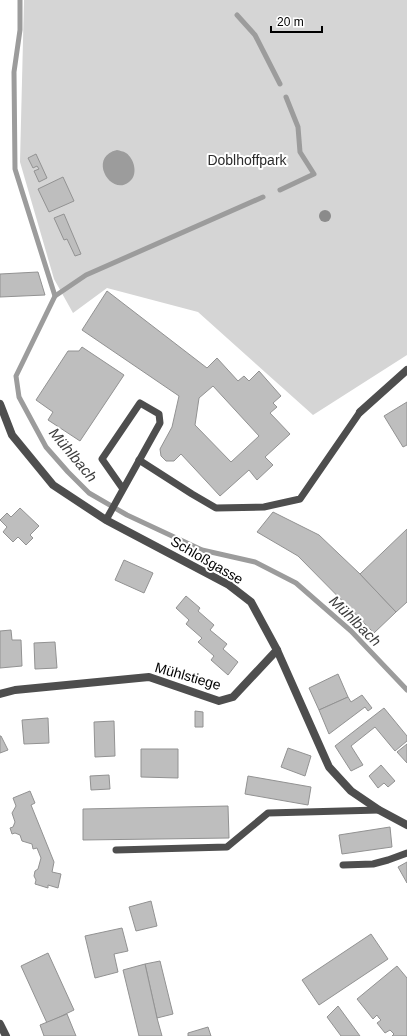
<svg xmlns="http://www.w3.org/2000/svg" width="407" height="1036" viewBox="0 0 407 1036" font-family="Arial,sans-serif">
<style>
.green{fill:#d5d5d5}
.water{fill:#9c9c9c}
.lines{fill:none;stroke-linecap:round;stroke-linejoin:round}
.stream{stroke:#9c9c9c;stroke-width:5}
.building{fill:#bebebe;stroke:#929292;fill-rule:evenodd}
.lane{stroke:#4e4e4e;stroke-width:7}
.street{stroke:#4e4e4e;stroke-width:8}
.tree{fill:#8b8b8b}
.labels{text-anchor:middle;stroke-width:4;stroke-linejoin:round;paint-order:stroke}
.park-label{font-size:14px;fill:#2c2c2c;stroke:#fff}
.street-label{font-size:14px;fill:#000;stroke:#fff}
.water-label{font-size:15px;font-style:italic;fill:#3d3d3d;stroke:#fff}
</style>
<rect width="100%" height="100%" fill="#fff"/>
<polygon class="green" points="24,0 407,0 407,355 313,415 198,312 107,288 73,313 54,279 20,162"/>
<path class="water" d="M117,150c3,1 6,1 9,3 8,5 13,22 3,29 -18,15 -42,-25 -12,-32z"/>
<g class="lines">
<g class="stream">
<polyline points="20,0 20,30 14,72 15,169 55,296 16,376 19,397 46,447 68,472 89,493 127,515 202,550 255,562 296,583 351,631 407,690"/>
<polyline points="237,15 255,35 280,84"/>
<polyline points="280,190 314,174 300,152 298,127 286,97"/>
<polyline points="55,296 86,275 263,197"/>
</g>
</g>
<g class="building">
<polygon points="36,154 47,178 39,182 34,171 39,169 37,166 33,168 28,158"/>
<polygon points="63,177 74,201 49,212 38,189"/>
<polygon points="64,214 81,254 75,256 67,239 64,240 54,218"/>
<polygon points="38,272 45,295 0,297 0,274"/>
<path d="M107,291l100,77 10,-10 21,23 6,-5 5,5 10,-10 22,25 -8,7 4,4 -7,6 20,21 -25,23 8,8 -16,15 -8,-10 -29,26 -39,-42 -7,7h-8l-5,-5 -1,-7 12,-22 7,-31 -97,-66zM213,386l46,50 -28,26 -36,-37 4,-27z"/>
<polygon points="82,347 124,375 80,441 48,420 53,412 36,400 68,351 79,351"/>
<polygon points="407,402 407,445 403,447 384,416"/>
<polygon points="20,508 39,526 30,535 33,538 26,545 18,537 13,542 3,532 7,527 0,520 7,513 11,517"/>
<polygon points="273,512 319,535 360,574 396,612 374,633 298,556 257,532"/>
<polygon points="407,529 407,602 396,612 360,574"/>
<polygon points="124,560 153,573 144,593 115,580"/>
<polygon points="186,596 200,608 198,611 214,625 210,630 227,644 223,649 238,662 228,675 211,660 214,656 198,642 202,638 186,624 189,620 176,608"/>
<polygon points="11,630 12,640 21,640 22,666 0,668 0,631"/>
<polygon points="55,642 57,668 35,669 34,643"/>
<polygon points="338,674 348,697 319,710 309,688"/>
<polygon points="362,695 372,708 368,711 365,707 329,734 319,710 348,697 351,702"/>
<polygon points="384,708 407,736 407,741 395,751 375,727 351,746 363,765 351,771 335,746"/>
<polygon points="195,711 203,712 203,727 195,727"/>
<polygon points="48,718 49,743 24,744 22,720"/>
<polygon points="114,721 115,756 95,757 94,722"/>
<polygon points="0,736 1,736 8,750 0,753"/>
<polygon points="407,744 407,763 397,752"/>
<polygon points="288,748 311,756 305,776 281,767"/>
<polygon points="141,749 178,749 178,778 141,777"/>
<polygon points="381,765 395,781 388,787 384,783 378,788 369,776"/>
<polygon points="109,775 110,789 91,790 90,776"/>
<polygon points="248,776 311,787 308,805 245,794"/>
<polygon points="30,791 35,803 31,805 54,862 52,872 61,874 58,888 48,885 48,888 35,884 36,880 34,876 35,871 38,869 41,858 37,848 33,849 32,844 22,841 20,835 15,833 12,834 10,828 13,827 15,822 12,813 16,806 13,798"/>
<polygon points="228,806 229,838 83,840 83,809"/>
<polygon points="390,827 392,847 342,854 339,835"/>
<polygon points="407,862 407,883 398,867"/>
<polygon points="151,901 157,926 136,931 129,907"/>
<polygon points="122,928 128,951 114,954 118,972 95,978 85,936"/>
<polygon points="371,934 388,959 319,1005 302,980"/>
<polygon points="48,953 74,1010 47,1023 21,966"/>
<polygon points="160,961 173,1014 157,1018 145,964"/>
<polygon points="145,964 157,1018 162,1036 139,1036 123,970"/>
<polygon points="397,966 407,978 407,1036 392,1036 394,1034 390,1030 385,1033 377,1023 381,1020 379,1018 377,1015 373,1019 357,999"/>
<polygon points="338,1006 360,1036 341,1036 327,1017"/>
<polygon points="67,1014 76,1036 44,1036 40,1025"/>
<polygon points="208,1027 211,1036 188,1036 188,1033"/>
</g>
<g class="lines">
<g class="lane">
<polyline points="139,460 192,494 216,508 264,507 300,499 360,412"/>
<polyline points="106,520 160,423 159,414 140,403 102,459 123,489"/>
<polyline points="116,850 227,847 268,813 379,810"/>
<polyline points="343,865 373,864 388,860 407,853"/>
</g>
<g class="street">
<polyline points="0,404 12,435 53,485 106,520 229,585 251,602 277,650 329,767 351,791 379,810 407,825"/>
<polyline points="360,412 407,370"/>
<polyline points="0,694 15,690 149,677 219,701 233,697 277,650"/>
<polyline points="0,1024 6,1036"/>
</g>
</g>
<circle class="tree" cx="325" cy="216" r="6"/>
<g class="labels">
<g class="park-label">
<text x="247" y="165">Doblhoffpark</text>
</g>
<g class="street-label">
<text transform="translate(207 560) rotate(30)" y="5">Schloßgasse</text>
<text transform="translate(188 676) rotate(16)" y="5">Mühlstiege</text>
</g>
<g class="water-label">
<text transform="translate(73 455) rotate(50)" y="5">Mühlbach</text>
<text transform="translate(355 621) rotate(44)" y="5">Mühlbach</text>
</g>
</g>
<path d="M271 26v6h51v-6" fill="none" stroke="#000000" stroke-width="2"/>
<text x="277" y="26" font-size="12" fill="#000000" stroke="#ffffff" stroke-width="3" paint-order="stroke">20 m</text>
</svg>
